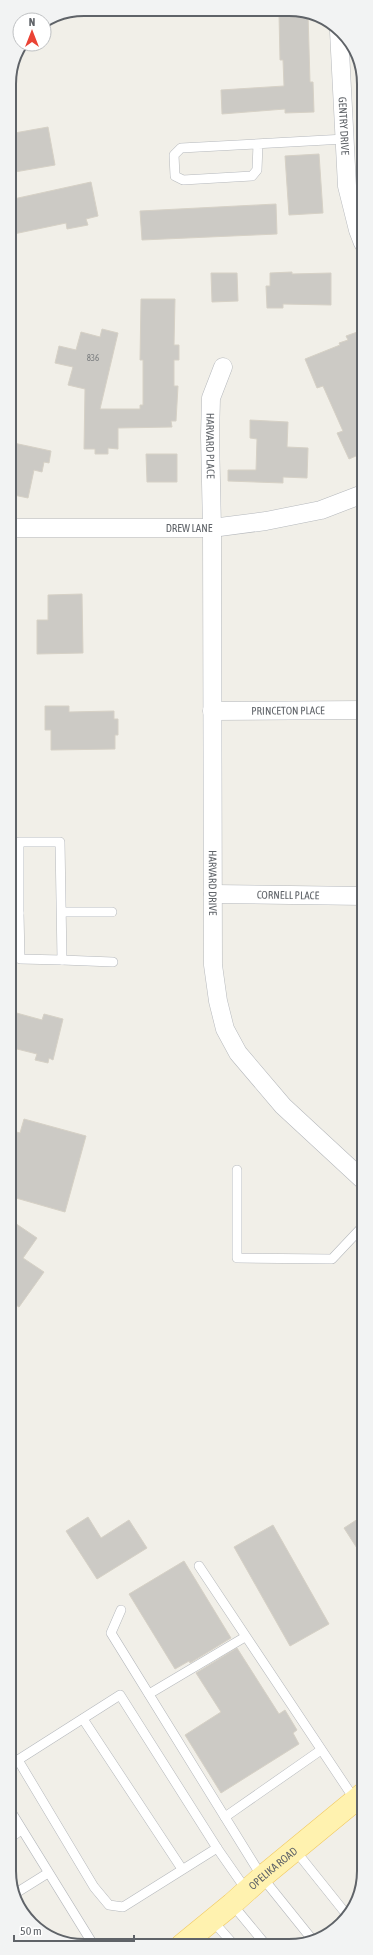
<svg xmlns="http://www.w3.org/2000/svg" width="373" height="1955" viewBox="0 0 373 1955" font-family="'Asap Condensed',sans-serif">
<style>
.building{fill:#cccac5;stroke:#d6d1c6}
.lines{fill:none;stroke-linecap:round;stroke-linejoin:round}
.service-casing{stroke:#b5b8bc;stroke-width:10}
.minor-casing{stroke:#b5b8bc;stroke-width:19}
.primary-casing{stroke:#f2c960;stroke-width:23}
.service{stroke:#fff;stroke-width:9}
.minor{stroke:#fff;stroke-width:18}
.primary{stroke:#fff2af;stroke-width:22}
.labels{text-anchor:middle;stroke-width:3.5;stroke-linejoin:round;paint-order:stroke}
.number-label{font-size:9px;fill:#7a7d7f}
.street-label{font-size:11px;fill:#5f6368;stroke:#fff}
.rim{fill:none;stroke:#5f6368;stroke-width:2}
</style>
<rect width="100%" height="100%" fill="#f1efe8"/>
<g class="building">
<polygon points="279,14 308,14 310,82 313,82 314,112 285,113 285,109 222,114 221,90 284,86 283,60 280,60"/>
<polygon points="48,127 55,165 9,173 9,134"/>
<polygon points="319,154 323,213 289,215 285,156"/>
<polygon points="91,182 98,216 86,219 88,225 67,229 66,223 9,235 9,200"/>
<polygon points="276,204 277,234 142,240 140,211"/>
<polygon points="292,272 292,274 331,273 331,305 283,304 283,308 267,308 266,286 270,286 270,273"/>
<polygon points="211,273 237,273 238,301 212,302"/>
<polygon points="141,299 175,299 174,345 179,345 179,360 174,360 174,386 178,386 176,421 171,421 172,427 118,428 118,449 108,448 108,454 95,454 95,449 84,449 85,389 68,385 73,367 55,363 59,346 76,350 81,332 100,337 102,329 118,333 100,409 140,409 140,405 143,405 143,360 140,360"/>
<polygon points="363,330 363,453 349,459 337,433 343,431 323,386 317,388 305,359 340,345 339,343 348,340 346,336"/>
<polygon points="250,420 288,422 287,447 308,448 307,478 283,477 283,483 228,481 228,470 256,470 257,439 250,438"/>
<polygon points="9,442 51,451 49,463 44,462 42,472 34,470 28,498 9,494"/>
<polygon points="146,454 177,454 177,482 147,482"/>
<polygon points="82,594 83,653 37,654 37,620 48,620 48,595"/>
<polygon points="45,706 69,706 69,712 114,711 114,719 118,719 118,735 115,735 115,749 51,750 51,730 45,730"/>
<polygon points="13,1012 42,1020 44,1014 63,1019 53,1060 49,1058 48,1063 35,1060 37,1054 9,1047 9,1026"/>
<polygon points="24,1119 86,1136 65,1212 9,1196 9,1144 13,1131 20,1133"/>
<polygon points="9,1219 37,1238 23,1258 44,1272 19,1307 9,1301"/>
<polygon points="364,1515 364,1559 344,1528"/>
<polygon points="88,1517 101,1538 129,1520 147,1548 97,1579 66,1531"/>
<polygon points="273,1525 329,1624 290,1646 234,1547"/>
<polygon points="184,1561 231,1638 190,1663 189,1661 175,1669 129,1594"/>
<polygon points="237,1648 279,1714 285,1710 297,1730 293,1733 299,1744 221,1793 185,1735 221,1712 196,1673"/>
</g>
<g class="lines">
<g class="service-casing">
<g id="service">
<polyline points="258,144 257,170 252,176 183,180 175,176 174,155 181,148 345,139"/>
<polyline points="62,912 112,912"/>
<polyline points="9,913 19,913 19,842 60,842 62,960 113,962"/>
<polyline points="19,913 20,959 62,960"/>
<polyline points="237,1170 237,1258 332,1259 364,1225"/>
<polyline points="199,1566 355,1800"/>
<polyline points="121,1610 111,1633 262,1877 311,1938"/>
<polyline points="149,1694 245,1637"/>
<polyline points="83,1719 182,1869"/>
<polyline points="18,1760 94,1887 109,1905 123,1907 217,1848"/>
<polyline points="10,1765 120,1695 217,1848 247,1891"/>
<polyline points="10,1810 91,1941 87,1945"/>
<polyline points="225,1817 321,1750"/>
<polyline points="10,1838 21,1830"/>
<polyline points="295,1850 347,1915"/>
<polyline points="16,1893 48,1873"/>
<polyline points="232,1904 266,1945"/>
<polyline points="212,1920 234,1945"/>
</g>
</g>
<g class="minor-casing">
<g id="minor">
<path id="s1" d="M339,31l8,155 11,44 5,13"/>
<path id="s2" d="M223,367l-12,31 -1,38 2,92 1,437 5,36 7,28 13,24 45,53 81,75"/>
<path id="s3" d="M9,528h203l54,-7 55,-11 42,-16"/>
<path id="s4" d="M212,711l152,-1"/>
<path id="s5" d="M213,894l151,2"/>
</g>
</g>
<g class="primary-casing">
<g id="primary">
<path id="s6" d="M182,1945l50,-41 30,-27 102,-84"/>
</g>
</g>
<use href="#service" class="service"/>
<use href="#minor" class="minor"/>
<use href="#primary" class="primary"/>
</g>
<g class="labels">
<g class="number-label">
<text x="93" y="361">836</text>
</g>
<g class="street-label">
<text dy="4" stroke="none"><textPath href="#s1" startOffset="95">GENTRY DRIVE</textPath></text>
<text dy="4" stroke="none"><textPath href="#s2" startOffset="81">HARVARD PLACE</textPath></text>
<text dy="4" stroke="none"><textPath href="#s3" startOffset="180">DREW LANE</textPath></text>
<text dy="4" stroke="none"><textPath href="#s4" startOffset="76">PRINCETON PLACE</textPath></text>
<text dy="4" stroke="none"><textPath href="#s2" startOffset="518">HARVARD DRIVE</textPath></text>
<text dy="4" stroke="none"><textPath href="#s5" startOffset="75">CORNELL PLACE</textPath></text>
<text dy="4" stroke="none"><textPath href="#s6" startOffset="119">OPELIKA ROAD</textPath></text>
</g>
</g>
<path d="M0 0H373V1955H0ZM84 16H289A68 68 0 0 1 357 84V1871A68 68 0 0 1 289 1939H84A68 68 0 0 1 16 1871V84A68 68 0 0 1 84 16Z" fill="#f2f3f3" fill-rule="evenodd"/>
<path class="rim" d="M84 16H289A68 68 0 0 1 357 84V1871A68 68 0 0 1 289 1939H84A68 68 0 0 1 16 1871V84A68 68 0 0 1 84 16Z"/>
<g transform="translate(32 32)"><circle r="19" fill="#ffffff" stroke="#bfc1c3"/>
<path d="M0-3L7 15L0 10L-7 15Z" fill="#ea4335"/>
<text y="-6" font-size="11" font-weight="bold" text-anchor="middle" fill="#5f6368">N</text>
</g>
<path d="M14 1935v6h120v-6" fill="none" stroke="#5f6368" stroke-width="2"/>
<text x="20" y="1935" font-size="12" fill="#5f6368" stroke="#ffffff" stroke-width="3" paint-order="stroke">50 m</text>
</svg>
